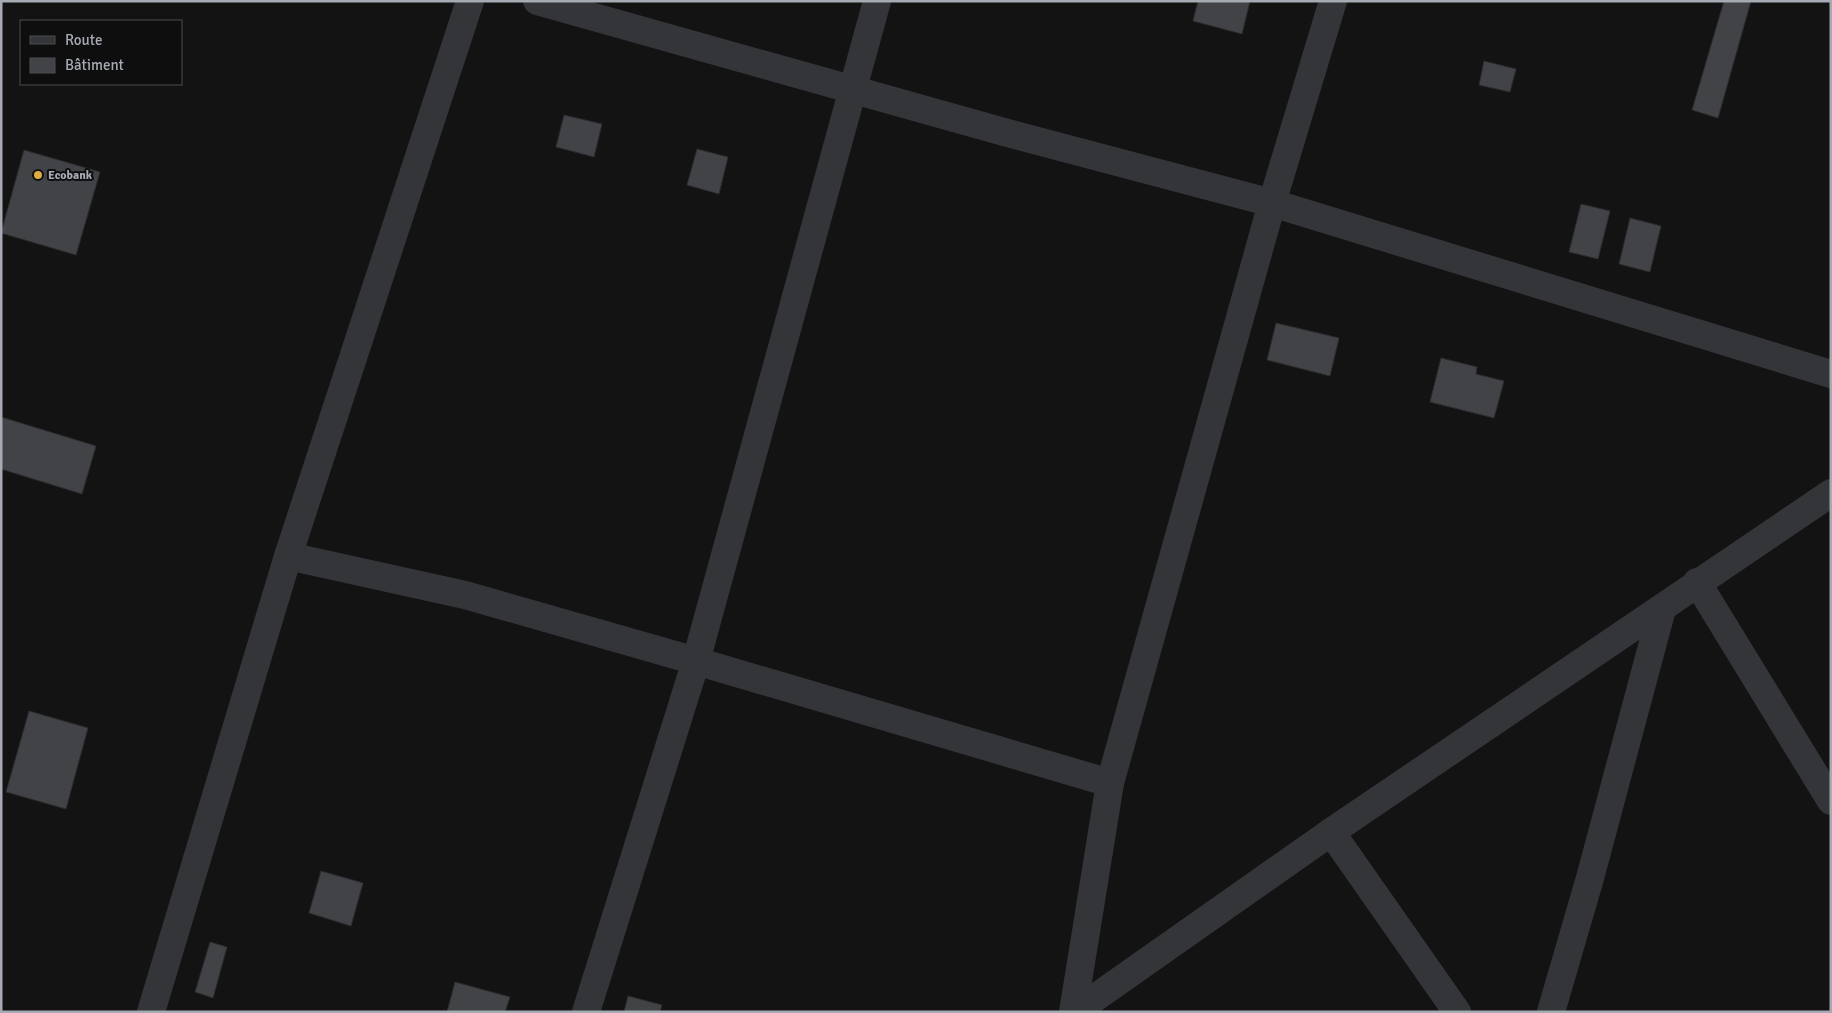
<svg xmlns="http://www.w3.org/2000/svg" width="1832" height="1013" viewBox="0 0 1832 1013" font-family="Signika,sans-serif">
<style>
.building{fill:#424347;stroke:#2d2d30}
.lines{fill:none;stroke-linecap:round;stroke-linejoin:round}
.street{stroke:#343539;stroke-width:28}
.poi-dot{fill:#deac42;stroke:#0e0e0f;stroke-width:2}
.labels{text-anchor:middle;stroke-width:4;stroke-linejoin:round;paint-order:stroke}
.poi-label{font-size:12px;font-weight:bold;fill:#a6aab3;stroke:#0e0e0f;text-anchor:start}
</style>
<rect width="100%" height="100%" fill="#131314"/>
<g class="building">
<polygon points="1198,1 1250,1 1242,34 1193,21"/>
<polygon points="1724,1 1751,1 1718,118 1692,110"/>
<polygon points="1484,61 1516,69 1510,92 1479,85"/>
<polygon points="564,115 602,124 594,157 556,147"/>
<polygon points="697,149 728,157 719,194 687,185"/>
<polygon points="24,150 100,172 76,255 1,233"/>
<polygon points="1581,204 1610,211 1598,259 1569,252"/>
<polygon points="1630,218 1661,226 1650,272 1619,264"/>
<polygon points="1276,323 1339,338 1330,376 1267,360"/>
<polygon points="1441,358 1477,367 1476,374 1504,381 1494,418 1430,402"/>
<polygon points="1,417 96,446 82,494 1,469"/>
<polygon points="29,711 88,728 66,809 6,792"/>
<polygon points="321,871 363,883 351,926 309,913"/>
<polygon points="210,942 227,947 213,998 195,992"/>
<polygon points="455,982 510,997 505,1012 447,1012"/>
<polygon points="628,996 662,1005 660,1012 624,1012"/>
</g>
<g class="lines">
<g class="street">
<polyline points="537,1 1004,132 1272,203 1831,374"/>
<polyline points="288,556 465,595 696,661 1110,783"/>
<polyline points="1697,582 1831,801"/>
<polyline points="1331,832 1457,1012"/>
<polyline points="151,1012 288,556 470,1"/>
<polyline points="586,1012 696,661 877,1"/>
<polyline points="1073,1012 1110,783 1272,203 1333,1"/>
<polyline points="1075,1012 1331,832 1831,493"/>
<polyline points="1551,1012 1590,878 1662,609"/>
</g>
</g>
<circle class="poi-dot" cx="38" cy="175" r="5"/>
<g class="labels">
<g class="poi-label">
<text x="48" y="179">Ecobank</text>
</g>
</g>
<rect width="1832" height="1013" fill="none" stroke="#a6aab3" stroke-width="5"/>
<rect x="20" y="20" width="162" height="65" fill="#0e0e0f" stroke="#4b4c51"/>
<rect x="30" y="36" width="25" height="8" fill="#343539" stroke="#4b4c51"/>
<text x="65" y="45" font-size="15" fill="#a6aab3">Route</text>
<rect x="30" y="58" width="25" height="15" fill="#424347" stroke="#4b4c51"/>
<text x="65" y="70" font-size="15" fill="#a6aab3">Bâtiment</text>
</svg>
